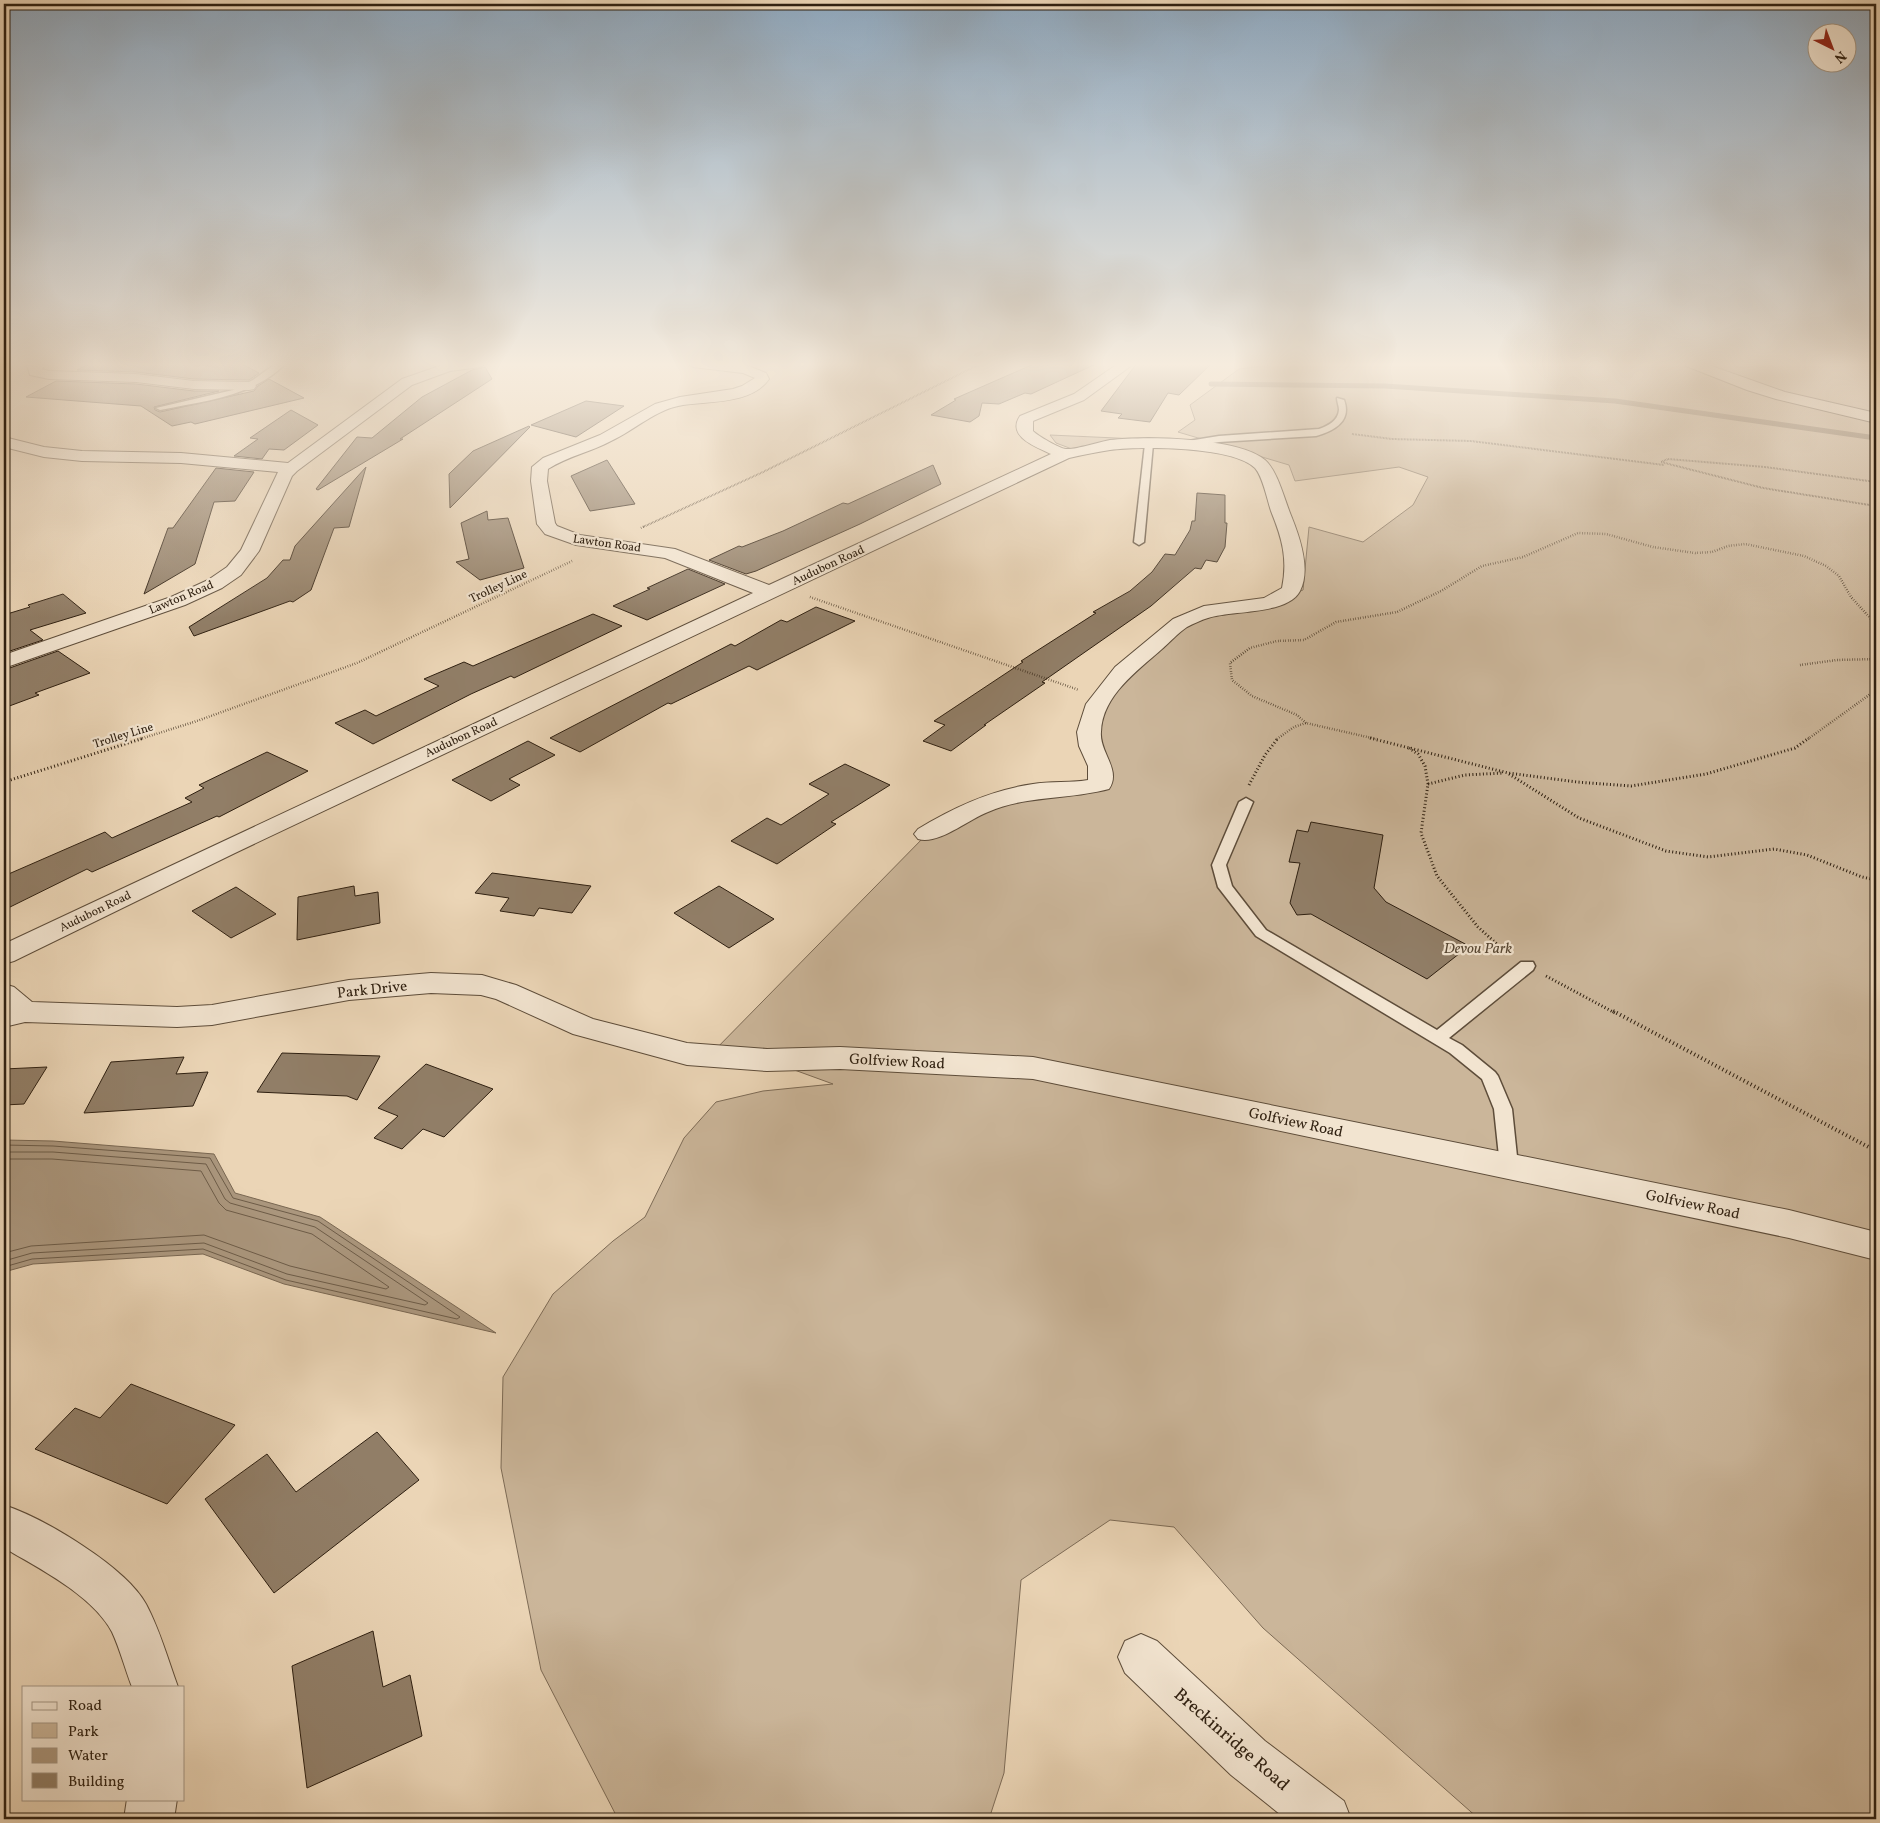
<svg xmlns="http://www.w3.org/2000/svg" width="1880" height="1823" viewBox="0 0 1880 1823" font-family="Vollkorn,serif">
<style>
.green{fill:#cbb69a;stroke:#7d6b56}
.water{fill:#ab977e;stroke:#796752}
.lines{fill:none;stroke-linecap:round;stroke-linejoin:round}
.shore{stroke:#6d5c48;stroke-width:1}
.stream{stroke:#796752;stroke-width:5}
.building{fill:#917e67;stroke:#2f2011}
.service-casing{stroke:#5e4d3a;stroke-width:3}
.minor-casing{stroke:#5e4d3a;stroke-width:2}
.secondary-casing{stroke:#2f2011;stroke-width:2}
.path-far3{stroke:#2f2011;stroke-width:2;stroke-dasharray:0.5 1;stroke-linecap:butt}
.path-far2{stroke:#2f2011;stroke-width:2.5;stroke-dasharray:0.5 2;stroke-linecap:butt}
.path-far1{stroke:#2f2011;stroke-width:3;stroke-dasharray:1 2.5;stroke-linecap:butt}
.path{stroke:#2f2011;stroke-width:4;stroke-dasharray:1 3;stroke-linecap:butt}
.service{fill:#f2e4d0;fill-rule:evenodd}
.minor{fill:#f2e4d0;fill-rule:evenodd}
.secondary{fill:#f2e4d0;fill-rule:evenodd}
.labels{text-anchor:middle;stroke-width:4.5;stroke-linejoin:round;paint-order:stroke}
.far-street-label{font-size:12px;fill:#2f2011;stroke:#f2e4d0}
.park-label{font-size:15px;font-style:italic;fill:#564633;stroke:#f2e4d0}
.street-label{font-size:15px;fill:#2f2011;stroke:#f2e4d0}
.near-street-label{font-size:18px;fill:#2f2011;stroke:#f2e4d0}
</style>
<rect width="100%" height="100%" fill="#ebd5b6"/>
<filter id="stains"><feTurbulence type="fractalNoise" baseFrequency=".004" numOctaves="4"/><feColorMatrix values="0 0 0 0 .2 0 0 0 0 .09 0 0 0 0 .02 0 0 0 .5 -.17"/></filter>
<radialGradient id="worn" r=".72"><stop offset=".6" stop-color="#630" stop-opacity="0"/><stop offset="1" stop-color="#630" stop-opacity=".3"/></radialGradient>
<g class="green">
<polygon points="1288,363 1876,363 1876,1819 1479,1819 1263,1628 1174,1527 1110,1520 1021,1580 1004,1773 989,1819 618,1819 541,1670 501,1468 503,1377 553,1294 613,1241 645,1217 684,1138 716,1102 763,1091 833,1084 767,1060 709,1056 927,834 956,816 1100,784 1096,708 1180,623 1268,603 1303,590 1309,527 1363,542 1413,505 1428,477 1399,467 1295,481 1289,465 1178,432 1195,420 1190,405 1239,369"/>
<polygon points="1050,435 1138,439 1072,449 1056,443"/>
</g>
<polygon class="water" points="4,1140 53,1141 214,1154 235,1193 320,1217 496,1333 284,1284 203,1254 33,1264 4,1272"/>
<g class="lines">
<g class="shore">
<polyline points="4,1145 53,1146 210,1158 233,1198 318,1221 460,1317 457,1319 286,1280 203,1249 32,1259 4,1267"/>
<polyline points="4,1152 53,1152 206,1164 225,1199 230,1203 315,1227 428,1303 425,1305 287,1274 204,1243 32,1253 4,1261"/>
<polyline points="4,1159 52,1159 201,1171 219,1203 226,1210 312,1234 389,1287 386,1289 290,1266 204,1235 31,1246 4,1253"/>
</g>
<polyline class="stream" points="1211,384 1385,386 1615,401 1876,438"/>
</g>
<g class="building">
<polygon points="90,363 240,363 259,373 249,380 194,379 136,372 77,370"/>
<polygon points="1036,363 1098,363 1031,394 1025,393 999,404 982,403 979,416 970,422 931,415 956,400 954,399"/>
<polygon points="1137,363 1212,363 1179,395 1168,393 1150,422 1118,418 1122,414 1101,411"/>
<polygon points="485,367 492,379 400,439 403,439 318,490 316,489 357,437 372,438 422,397 472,370"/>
<polygon points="269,379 304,398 195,424 191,422 172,426 141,406 26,397 56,381 136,384 194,391 219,391 154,407 155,410 160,412 254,391 258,386"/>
<polygon points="586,401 624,406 576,437 531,425"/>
<polygon points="291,410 318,425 284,450 269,449 262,459 234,456 258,439 250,438"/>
<polygon points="529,426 530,427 450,508 449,474 473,451"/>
<polygon points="607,460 635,504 590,511 571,476"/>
<polygon points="933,465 941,484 860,524 756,571 746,574 709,560 739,546 742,547 783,531 843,503 848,504"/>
<polygon points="366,467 349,527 334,528 311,590 293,602 290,601 194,636 189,627 267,578 283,560 290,560 295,546"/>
<polygon points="216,468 254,472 235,501 214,502 195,564 144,594 168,528 173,528"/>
<polygon points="1197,493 1225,495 1225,523 1227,523 1225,547 1217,562 1206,560 1201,569 1195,568 1151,606 1042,682 1045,683 984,725 986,725 951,751 923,741 945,725 934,721 1023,662 1021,661 1096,613 1093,612 1130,591 1152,572 1165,554 1175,555 1190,530 1192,521 1195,521"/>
<polygon points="487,511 488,520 508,518 524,568 480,580 456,562 469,559 461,523"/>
<polygon points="688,569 725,584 647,620 613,606 650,589 647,588"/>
<polygon points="63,594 86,613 30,630 43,640 4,653 4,612 7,614 30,607 28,605"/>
<polygon points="816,607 855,621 757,670 749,666 671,704 668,703 580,752 550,738 731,644 735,646 781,620 787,622"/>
<polygon points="593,614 622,626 514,678 511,676 471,694 373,744 335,723 365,710 376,716 439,686 424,679 464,662 473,666"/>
<polygon points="58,651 90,673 35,693 39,695 4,708 4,670"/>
<polygon points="528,741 555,755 509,779 520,785 491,801 452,780"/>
<polygon points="267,752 308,771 219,817 217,816 92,872 87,869 4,910 4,876 105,832 112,838 192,802 185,798 204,788 199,785"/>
<polygon points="845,764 890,785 831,822 836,824 777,864 731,841 767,818 781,825 829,794 809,784"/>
<polygon points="1311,822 1383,835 1374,888 1386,902 1469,946 1427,979 1311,914 1297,915 1290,903 1300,863 1289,862 1297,830 1308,832"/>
<polygon points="492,873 591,886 572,913 539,908 534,916 500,911 509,898 475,893"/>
<polygon points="354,886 355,896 378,892 380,923 297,940 298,897"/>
<polygon points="719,886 774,919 729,948 674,913"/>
<polygon points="236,887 276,914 231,938 192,911"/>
<polygon points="282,1053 380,1056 357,1100 347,1096 257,1092"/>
<polygon points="184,1057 176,1074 208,1072 193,1106 84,1113 111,1062"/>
<polygon points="426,1064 493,1089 444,1137 423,1129 402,1149 374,1138 398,1116 378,1108"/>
<polygon points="47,1067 24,1104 4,1105 4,1069"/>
<polygon points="131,1384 235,1425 167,1504 35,1449 75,1408 100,1418"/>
<polygon points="377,1432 419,1480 274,1593 205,1499 267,1454 296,1492"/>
<polygon points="373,1631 383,1687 410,1675 422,1736 307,1788 292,1666"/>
</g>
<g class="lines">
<g class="service-casing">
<g id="service">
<path d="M277,363h9c-33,34 -82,38 -126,47l-4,-2 77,-18 20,-10z"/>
<path d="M1337,398l7,2c8,21 -10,31 -28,36l-97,6 -31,5 -4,-3 4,-3 31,-5 100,-7c9,-3 19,-8 20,-19 0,-4 -2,-8 -2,-12z"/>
<polygon points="1149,441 1153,444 1144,542 1139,545 1134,542 1145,444"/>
<polygon points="1246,798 1253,802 1226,865 1232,886 1266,930 1437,1030 1521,962 1533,962 1535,966 1533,970 1449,1038 1462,1045 1495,1072 1498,1076 1512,1109 1518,1166 1516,1171 1509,1173 1502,1171 1500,1166 1494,1109 1482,1079 1450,1053 1256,936 1218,887 1212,865 1239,802"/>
</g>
</g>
<g class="minor-casing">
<g id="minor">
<polygon points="29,363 45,363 42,369 49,371 136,374 194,381 249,382 254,383 256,386 254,389 249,390 194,389 136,382 49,379 30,375 27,365"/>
<polygon points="448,363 487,363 480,367 450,371 412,385 297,471 292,476 259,551 241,575 222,588 185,605 4,668 4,655 171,597 208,580 227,567 241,550 278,472 181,463 82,461 44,457 4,447 4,437 44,447 82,451 181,453 288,463 402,379"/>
<path d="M686,363l60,2 20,8 3,6c-17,25 -59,22 -86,26 -27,4 -48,25 -72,36 -20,11 -43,15 -63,28l-1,12 8,42 2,3 23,9 95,14 94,36 282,-131c-14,-7 -45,-17 -31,-38l54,-22 45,-31h16l-51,37 -51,21v10c5,5 26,17 33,18 9,1 33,-7 44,-9 35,-4 128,-3 155,20 13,11 20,42 27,58 8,20 19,52 8,73 -12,24 -69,19 -92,27 -7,2 -15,6 -21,9 -9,6 -17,15 -25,22 -25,22 -60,47 -61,83 -2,20 21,38 8,57 -41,11 -82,6 -121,23 -21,8 -49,33 -70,27l-4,-5 4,-5c36,-22 73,-39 115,-45 19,-3 37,-1 55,-4v-14l-9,-20 -2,-14 9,-28 29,-37 58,-48 31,-13 60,-8 18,-10c6,-29 0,-50 -11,-77 -4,-12 -8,-34 -16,-43 -22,-22 -115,-22 -145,-18 -14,2 -28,5 -41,8l-834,395 -221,108 -10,3v-20l749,-351 -88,-35 -89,-13 -31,-11 -8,-10 -6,-43 1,-14 11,-9 57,-23 55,-31 25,-7 53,-8 9,-3 13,-8 -12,-5 -50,-6z"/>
<polygon points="431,973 482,975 492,978 516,985 593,1019 687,1043 767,1049 840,1047 1033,1057 1789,1210 1876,1232 1876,1260 1789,1238 1033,1079 840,1069 767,1071 687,1065 573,1034 496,999 481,995 431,993 349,1000 212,1025 177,1027 25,1022 4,1027 4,984 14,987 32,1002 177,1007 212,1005 349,980"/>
<path d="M4,1505c40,13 122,62 142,99 14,26 22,56 32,83h-46c-7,-18 -12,-38 -20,-55 -19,-36 -73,-64 -108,-84z"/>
<polygon points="1141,1634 1157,1641 1265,1741 1344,1801 1351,1819 1286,1819 1231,1775 1125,1673 1118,1657 1125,1641"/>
<polygon points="127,1799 177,1799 174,1819 124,1819"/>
</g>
</g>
<g class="secondary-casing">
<polygon id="secondary" points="1684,363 1703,363 1785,392 1876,413 1876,423 1776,399 1747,390 1686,366"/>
</g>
<g class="path-far3">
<polyline points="1352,434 1392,439 1471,441 1664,465"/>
<polyline points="1876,482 1765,467 1668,459 1661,462 1763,488 1876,506"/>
<polyline points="643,527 763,472 982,363"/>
</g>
<g class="path-far2">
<polyline points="641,528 645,526"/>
<polyline points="810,597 1079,690"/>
<polyline points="1800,665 1837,660 1876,659"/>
<polyline points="1306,723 1297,715 1252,696 1232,680 1230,663 1250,648 1277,641 1304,640 1336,622 1397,612 1441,591 1482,566 1523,557 1578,533 1606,534 1653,547 1695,553 1712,552 1728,546 1745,544 1804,556 1826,566 1839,576 1851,597 1872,620 1876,621"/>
<polyline points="140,739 197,721 357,663 572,561"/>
<polyline points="1277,739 1294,727 1306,723 1376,739"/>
<polyline points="1808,739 1876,690"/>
</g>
<g class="path-far1">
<polyline points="1370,738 1508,773 1577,782 1631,786 1706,774 1795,748 1809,738"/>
<polyline points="1409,748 1418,754 1425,766 1428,784 1421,833 1437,876 1478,927 1508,954"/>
<polyline points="1509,774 1579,818 1666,851 1708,857 1774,849 1807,855 1862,877 1876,880"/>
<polyline points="4,782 144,738"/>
<polyline points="1428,784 1465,775 1503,773"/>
<polyline points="1249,785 1265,755 1278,738"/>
<polyline points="1546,976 1615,1013"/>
</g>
<polyline class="path" points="1613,1011 1876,1151"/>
<use href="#service" class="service"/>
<use href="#minor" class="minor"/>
<use href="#secondary" class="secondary"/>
</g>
<linearGradient id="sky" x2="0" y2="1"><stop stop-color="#8fa8be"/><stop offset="0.59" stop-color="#f6ecde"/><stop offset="1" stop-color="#f6ecde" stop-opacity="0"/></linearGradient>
<rect width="1880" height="618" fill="url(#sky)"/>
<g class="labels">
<g class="far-street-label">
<text transform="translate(607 543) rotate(8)" y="4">Lawton Road</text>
<text transform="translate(828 565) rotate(-25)" y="4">Audubon Road</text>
<text transform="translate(498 586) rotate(-25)" y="4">Trolley Line</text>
<text transform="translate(181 597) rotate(-23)" y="4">Lawton Road</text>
<text transform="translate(123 735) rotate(-17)" y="4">Trolley Line</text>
<text transform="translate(461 737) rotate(-25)" y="4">Audubon Road</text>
<text transform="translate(95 911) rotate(-26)" y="4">Audubon Road</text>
</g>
<g class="park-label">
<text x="1478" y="953">Devou Park</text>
</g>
<g class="street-label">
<text transform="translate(372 989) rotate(-6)" y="5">Park Drive</text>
<text transform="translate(897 1061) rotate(3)" y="5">Golfview Road</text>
<text transform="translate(1296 1122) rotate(12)" y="5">Golfview Road</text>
<text transform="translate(1693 1204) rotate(12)" y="5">Golfview Road</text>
</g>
<g class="near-street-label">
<text transform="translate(1232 1739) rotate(41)" y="6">Breckinridge Road</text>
</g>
</g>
<rect width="1880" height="1823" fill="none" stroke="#ebd5b6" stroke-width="20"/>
<rect x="5" y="5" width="1870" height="1813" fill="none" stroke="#2f2011" stroke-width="2.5"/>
<rect x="10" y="10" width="1860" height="1803" fill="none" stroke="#2f2011"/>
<rect x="22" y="1686" width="162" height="115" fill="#f2e4d0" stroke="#a49684"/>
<rect x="32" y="1702" width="25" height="8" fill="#f2e4d0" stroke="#a49684"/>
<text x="68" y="1710" font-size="15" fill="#2f2011">Road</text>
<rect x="32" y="1723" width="25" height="15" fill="#cbb69a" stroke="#a49684"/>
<text x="68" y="1736" font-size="15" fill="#2f2011">Park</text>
<rect x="32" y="1748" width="25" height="15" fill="#ab977e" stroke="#a49684"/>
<text x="68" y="1760" font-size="15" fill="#2f2011">Water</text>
<rect x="32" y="1773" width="25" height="15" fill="#917e67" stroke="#a49684"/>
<text x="68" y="1786" font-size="15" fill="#2f2011">Building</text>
<g transform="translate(1832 48) rotate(138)"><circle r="24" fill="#f2e4d0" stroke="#a49684"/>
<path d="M0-4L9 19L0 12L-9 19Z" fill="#8f2418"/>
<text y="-8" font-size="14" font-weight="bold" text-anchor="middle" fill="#2f2011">N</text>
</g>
<rect width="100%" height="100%" filter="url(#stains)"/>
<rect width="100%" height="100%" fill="url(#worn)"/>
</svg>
